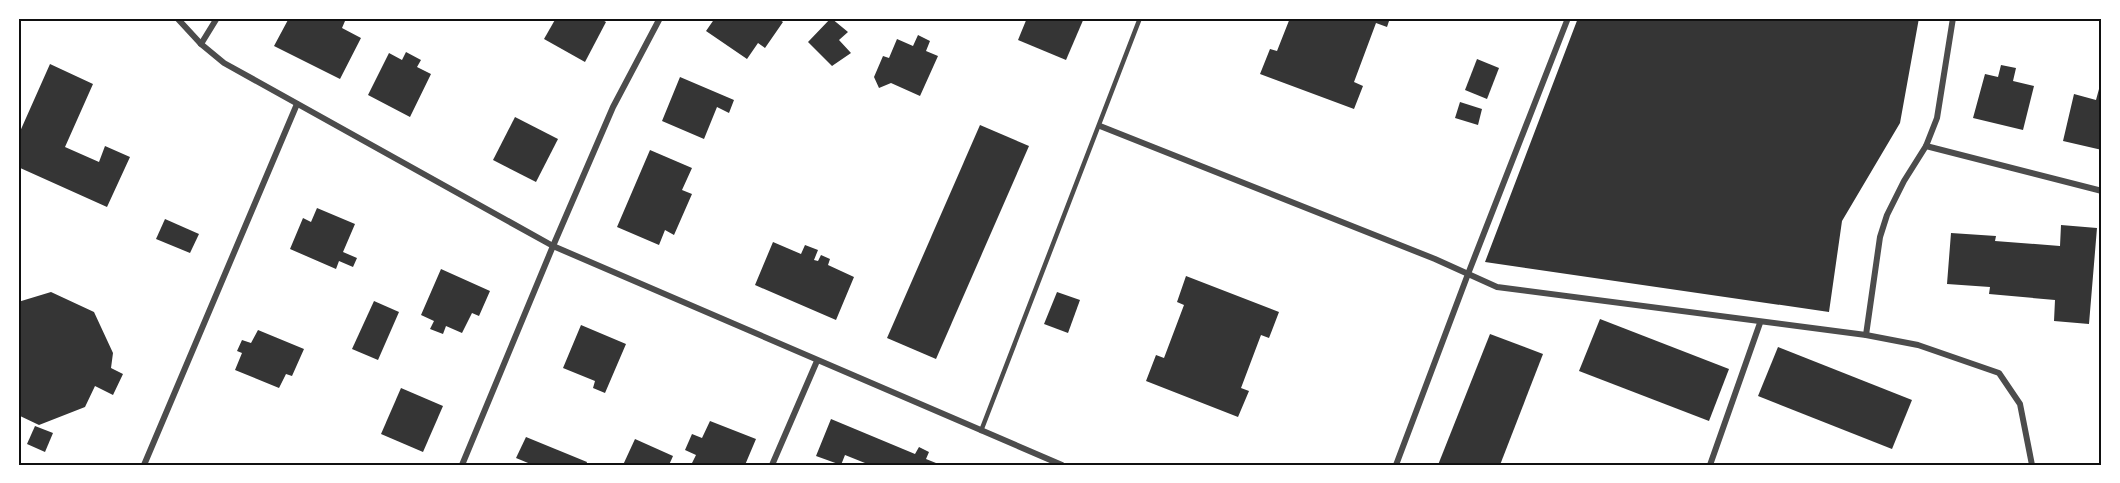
<svg xmlns="http://www.w3.org/2000/svg" width="2120" height="483" viewBox="0 0 2120 483" font-family="'Libre Baskerville',serif">
<style>
.building{fill:#353535}
.lines{fill:none;stroke-linecap:round;stroke-linejoin:round}
.service{stroke:#4c4c4c;stroke-width:4.5}
.minor{stroke:#4c4c4c;stroke-width:6}
.neatline{fill:none;stroke:#111;stroke-width:2}
</style>
<rect width="100%" height="100%" fill="#fff"/>
<g class="building">
<polygon points="289,18 338,18 345,21 342,28 361,38 340,79 274,46"/>
<polygon points="556,18 599,18 606,22 585,62 544,39"/>
<polygon points="715,18 777,18 783,22 765,48 758,43 747,59 706,31"/>
<polygon points="831,18 848,32 839,40 851,53 832,66 808,42"/>
<polygon points="1027,18 1084,18 1066,60 1018,40"/>
<polygon points="1290,18 1390,18 1387,27 1376,23 1354,82 1363,86 1354,109 1260,74 1270,49 1277,51"/>
<polygon points="1578,18 1919,18 1900,123 1842,221 1829,312 1485,262"/>
<polygon points="918,35 930,41 926,51 938,56 920,96 891,83 879,88 874,77 883,56 889,58 897,39 913,46"/>
<polygon points="406,52 421,60 417,67 431,74 410,117 368,95 389,53 402,60"/>
<polygon points="1477,59 1499,68 1487,99 1465,90"/>
<polygon points="50,64 93,84 65,147 99,162 105,146 130,157 107,207 18,167 18,136"/>
<polygon points="2001,65 2016,68 2013,81 2034,86 2023,130 1973,118 1985,74 1998,77"/>
<polygon points="680,77 734,100 729,113 717,107 704,139 662,121"/>
<polygon points="2099,89 2102,90 2102,150 2063,141 2074,94 2096,100"/>
<polygon points="1460,102 1482,109 1478,125 1455,118"/>
<polygon points="515,117 558,139 536,182 493,160"/>
<polygon points="980,125 1029,146 936,359 887,338"/>
<polygon points="650,150 692,168 682,190 692,194 674,235 665,230 659,245 617,227"/>
<polygon points="317,208 355,224 343,252 357,258 353,267 339,261 336,269 290,249 303,218 311,222"/>
<polygon points="165,219 199,234 190,253 156,239"/>
<polygon points="2061,225 2097,228 2089,324 2054,321 2055,300 1989,294 1990,287 1947,284 1951,233 1996,236 1995,241 2060,246"/>
<polygon points="773,242 801,254 805,245 818,250 814,260 818,261 821,255 830,259 828,265 854,277 836,320 755,285"/>
<polygon points="441,269 490,291 479,316 472,313 462,333 446,326 443,334 430,329 434,321 421,315"/>
<polygon points="1186,276 1279,312 1269,338 1261,335 1241,388 1249,391 1238,417 1146,381 1156,355 1164,358 1184,305 1177,302"/>
<polygon points="51,292 94,312 113,353 111,368 123,374 113,395 95,386 85,407 39,425 18,415 18,302"/>
<polygon points="1057,292 1080,300 1068,333 1044,324"/>
<polygon points="374,301 399,312 378,360 352,349"/>
<polygon points="1600,319 1729,369 1709,421 1579,371"/>
<polygon points="581,325 626,344 605,393 593,388 595,381 563,368"/>
<polygon points="258,330 304,349 292,376 286,374 279,388 235,370 242,353 237,351 242,340 251,343"/>
<polygon points="1490,334 1543,354 1500,465 1438,465"/>
<polygon points="1778,347 1912,400 1892,449 1758,396"/>
<polygon points="401,388 443,406 423,452 381,434"/>
<polygon points="831,419 915,454 919,447 929,452 926,459 936,463 935,465 870,465 845,455 841,465 816,456"/>
<polygon points="710,421 756,439 745,465 691,465 696,455 685,450 692,434 702,438"/>
<polygon points="35,426 53,433 45,452 27,444"/>
<polygon points="526,437 587,462 586,465 533,465 516,458"/>
<polygon points="635,439 673,456 669,465 623,465"/>
</g>
<g class="lines">
<polyline class="service" points="981,431 1140,18"/>
<g class="minor">
<polyline points="177,18 201,44 224,63 553,246 1062,465"/>
<polyline points="201,44 217,18"/>
<polyline points="1100,126 1435,259 1497,287 1866,335 1918,345 1999,373 2020,404 2032,465"/>
<polyline points="1926,146 2102,191"/>
<polyline points="1866,335 1880,237 1887,215 1904,181 1926,146 1937,118 1953,18"/>
<polyline points="144,465 297,104"/>
<polyline points="462,465 553,246 613,107 660,18"/>
<polyline points="772,465 817,361"/>
<polyline points="1396,465 1468,274 1568,18"/>
<polyline points="1710,465 1760,323"/>
</g>
</g>
<rect width="2120" height="483" fill="none" stroke="#ffffff" stroke-width="39"/>
<rect x="20" y="20" width="2080" height="444" class="neatline"/>
</svg>
